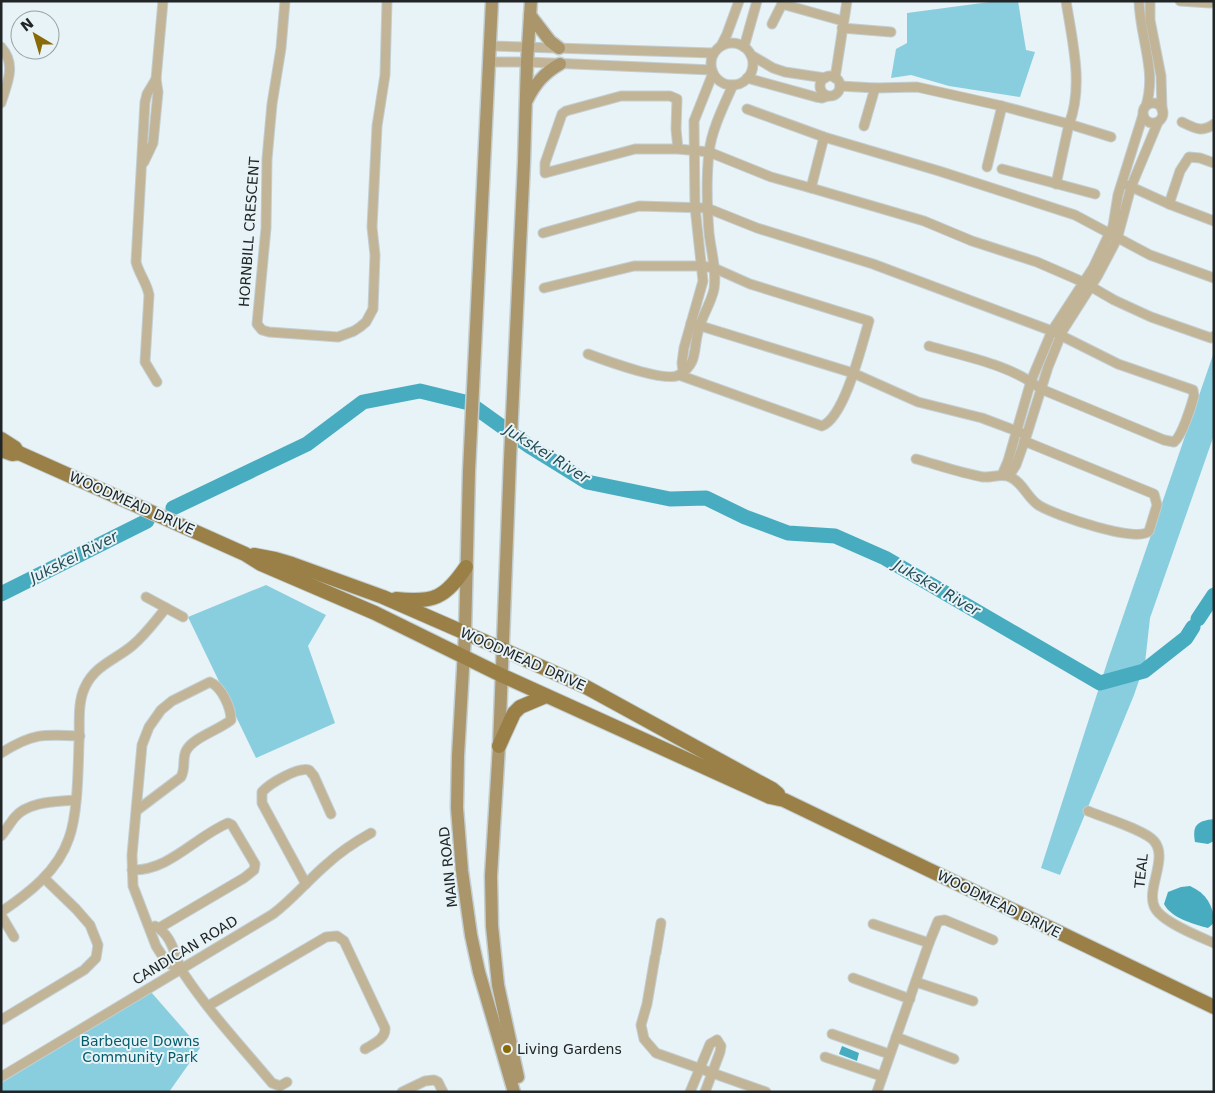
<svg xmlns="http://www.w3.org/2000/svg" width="1215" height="1093" viewBox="0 0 1215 1093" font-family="'DejaVu Sans',sans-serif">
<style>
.green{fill:#89cede}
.water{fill:#48acc1}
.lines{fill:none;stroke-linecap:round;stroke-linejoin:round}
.river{stroke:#48acc1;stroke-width:15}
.street-casing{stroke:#c3ced1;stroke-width:11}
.secondary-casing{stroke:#c3ced1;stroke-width:15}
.primary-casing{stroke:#c3ced1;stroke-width:16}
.street{stroke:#c2b497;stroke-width:9}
.secondary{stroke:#aa966a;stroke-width:12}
.primary{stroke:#9a8047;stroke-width:14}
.poi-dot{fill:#8a6908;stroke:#e7f3f6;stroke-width:2}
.labels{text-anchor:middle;stroke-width:4;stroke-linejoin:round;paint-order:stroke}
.street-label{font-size:14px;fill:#212526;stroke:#e7f3f6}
.park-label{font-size:14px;fill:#045c6b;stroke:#e7f3f6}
.poi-label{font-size:14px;fill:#212526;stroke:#e7f3f6;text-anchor:start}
.water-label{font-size:15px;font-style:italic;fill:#224d57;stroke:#e7f3f6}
</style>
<rect width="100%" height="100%" fill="#e7f3f6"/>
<g class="green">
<polygon points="997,1 1018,1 1026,50 1035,52 1020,97 949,86 911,75 891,78 896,49 907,43 907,13"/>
<polygon points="1214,352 1214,435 1150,618 1145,663 1134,695 1060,875 1041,868 1107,663"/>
<polygon points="266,585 326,615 308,646 335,723 256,758 188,617"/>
<polygon points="151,992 200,1048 169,1092 1,1092 1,1083"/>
</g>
<g class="water">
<path d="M1214,819v22l-6,3 -13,-2c-3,-17 2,-21 19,-23z"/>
<path d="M1190,886c16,7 24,20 24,37l-6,5c-15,-4 -37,-10 -44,-24l4,-12 13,-5z"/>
<polygon points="842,1046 859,1053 857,1061 839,1054"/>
</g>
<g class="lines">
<g class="river">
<polyline points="173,508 307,444 363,402 420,391 469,403 529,446 587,482 670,499 706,498 745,517 788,533 835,536 885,558 1100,683 1144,671 1186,638 1193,627"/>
<polyline points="1,594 147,521"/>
<polyline points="1198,619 1214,595"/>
</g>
<g class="street-casing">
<g id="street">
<polyline points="285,1 281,48 272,104 267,159 266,228 257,324 262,330 269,332 338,337 354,331 360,327 366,322 373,309 375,255 372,227 377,126 385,75 387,1"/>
<polyline points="783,1 782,4 843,21"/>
<path d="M1139,1c1,37 18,69 7,105"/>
<polyline points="1150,1 1150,20 1161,76 1162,110"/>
<polyline points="1180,1 1210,3"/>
<polyline points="772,24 782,4"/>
<polyline points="842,28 891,32"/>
<circle cx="732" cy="64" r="21"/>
<polyline points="491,46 713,53"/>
<polyline points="721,46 727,34 739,1"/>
<path d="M1,47c16,18 6,36 0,56"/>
<polyline points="744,47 757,1"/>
<polyline points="751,55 773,68 785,72 825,78"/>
<polyline points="490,62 527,62 712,70"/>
<circle cx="830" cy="86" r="10"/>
<polyline points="747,78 816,97 822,98 828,96"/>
<polyline points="835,78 847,1"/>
<path d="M156,79l-9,15 -2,8 -9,160c3,12 11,21 13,33l-4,67 12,20"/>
<path d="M840,86l35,2 42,-1 85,19 67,18c15,-38 3,-84 -3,-123"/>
<circle cx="1153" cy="113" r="10"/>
<polyline points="747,109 824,137 939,171 1075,215 1150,255 1214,278"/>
<path d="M1182,122c12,6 20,11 32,2"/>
<polyline points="864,126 875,88"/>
<polyline points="678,149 676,129 677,99 670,96 621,96 566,111 562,114 545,163 545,173 635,149 678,149 709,152 771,177 811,188 824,137"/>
<polyline points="144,162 153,143 158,92 156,79 163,1"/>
<polyline points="987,167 1002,106"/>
<polyline points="1002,169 1095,194"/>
<polyline points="1056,184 1069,124 1111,137"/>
<polyline points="1127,185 1169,204 1214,221"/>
<polyline points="811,188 924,221 972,241 1037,262 1083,282 1114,300 1151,317 1211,338 1214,336"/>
<polyline points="1169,204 1180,171 1189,157 1200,158 1214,163"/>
<path d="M543,233l96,-27 68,2 50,20 116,36 179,67 66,33 75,26 1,6c-3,11 -12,40 -20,46l-10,-2 -123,-51c-30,-24 -74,-32 -112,-43"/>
<path d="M544,288l90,-22h68l12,2 36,16 119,37c-7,23 -24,96 -47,105l-143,-51"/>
<polyline points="691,323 853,373 918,402 982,418 1022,433"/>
<path d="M588,354c16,6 78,29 91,21 19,-12 14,-24 19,-43 3,-15 13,-28 16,-43 3,-18 -3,-38 -5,-56 -2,-26 -3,-54 0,-80 2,-22 15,-48 24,-68"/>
<polyline points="683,371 682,363 684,348 703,281 695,207 694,121 713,73"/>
<path d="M916,459c22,6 45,14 67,18 9,1 18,-4 27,0 13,5 18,23 30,29 15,9 98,38 109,25l8,-26 -3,-11 -130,-53"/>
<polyline points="1002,475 1008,461 1031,381 1052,331 1093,268 1113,226 1118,195 1143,115"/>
<polyline points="1009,476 1016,465 1026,437 1048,367 1063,330 1098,275 1117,239 1131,187 1158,122"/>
<polyline points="146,597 183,617"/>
<path d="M1,753c32,-20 42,-19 79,-17"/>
<path d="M136,811l45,-34c5,-10 1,-18 5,-26 6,-13 33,-21 45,-31 0,-12 -9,-33 -21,-38l-38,19 -11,9 -12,17 -7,18 -10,110 1,31 23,60 11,17 13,5"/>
<path d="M1088,811c14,6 57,19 66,30 15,17 -9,49 1,67 7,14 45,29 59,35"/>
<path d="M1,836c5,-6 9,-13 14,-19 14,-16 41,-15 60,-17"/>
<path d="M132,870c37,1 63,-33 96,-47l4,2 23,39 -1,6 -10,8 -85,50"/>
<path d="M306,884l-44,-81v-11c8,-9 36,-25 47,-22l5,6 17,38"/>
<path d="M1,912c28,-19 57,-41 68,-74 9,-25 9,-68 10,-95 1,-18 -2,-40 6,-56 10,-22 32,-28 48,-42 13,-11 22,-24 33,-37"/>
<polyline points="1,915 14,937"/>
<polyline points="873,924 929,943"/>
<path d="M155,926c20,11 19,33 29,48 26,39 58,73 88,109l8,3 7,-4"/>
<polyline points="656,953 661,923"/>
<polyline points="655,957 647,1004 641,1025 644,1039 656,1053 766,1092"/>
<polyline points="853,978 910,999"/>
<polyline points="916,982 973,1001"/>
<path d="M208,1006l118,-69 11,-1 7,5 41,87c1,11 -12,16 -20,21"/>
<polyline points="1,1020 84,970 96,958 98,945 90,925 76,909 44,878"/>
<polyline points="832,1034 889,1054"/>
<polyline points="896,1037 954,1059"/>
<polyline points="825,1057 881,1076"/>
<path d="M1,1077l272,-163c20,-15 35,-34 54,-50 13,-12 28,-22 44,-31"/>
<polyline points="402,1092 425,1081 434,1080 438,1082 443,1092"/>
<polyline points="690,1092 710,1044 717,1040"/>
<polyline points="705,1092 720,1052 721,1046 717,1040"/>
<polyline points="877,1092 929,943 938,921 945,920 993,940"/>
</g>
</g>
<g class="secondary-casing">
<g id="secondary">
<polyline points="492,1 469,471 465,634 458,756 457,808 462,871 471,935 479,972 514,1092"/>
<polyline points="530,15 550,41 559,48"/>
<path d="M527,100c8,-16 17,-27 33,-36"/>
<polyline points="518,1077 498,985 492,926 491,876 499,746 510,459 524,162 527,62 531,1"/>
</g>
</g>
<g class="primary-casing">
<g id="primary">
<polyline points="1,439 15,448 18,453"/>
<polyline points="1,450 12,454 19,453 245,554 261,564 375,613 501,675 770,797 784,800 1214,1007"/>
<polyline points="254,555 275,559 292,564 383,597 502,649 586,687 772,789 778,794"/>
<path d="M396,599c38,4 49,-1 70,-32"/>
<polyline points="499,746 514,713 520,707 546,696"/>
</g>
</g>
<use href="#street" class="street"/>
<use href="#secondary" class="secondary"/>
<use href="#primary" class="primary"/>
</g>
<circle class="poi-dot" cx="507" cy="1049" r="5"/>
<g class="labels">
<g class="street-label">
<text transform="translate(249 232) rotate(-86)" y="5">HORNBILL CRESCENT</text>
<text transform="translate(132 503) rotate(24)" y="5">WOODMEAD DRIVE</text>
<text transform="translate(523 659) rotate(24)" y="5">WOODMEAD DRIVE</text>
<text transform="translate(448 867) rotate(-96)" y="5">MAIN ROAD</text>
<text transform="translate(1141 871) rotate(-84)" y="5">TEAL</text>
<text transform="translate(999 904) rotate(26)" y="5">WOODMEAD DRIVE</text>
<text transform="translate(185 950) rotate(-31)" y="5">CANDICAN ROAD</text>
</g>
<g class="park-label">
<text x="140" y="1046">Barbeque Downs<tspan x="140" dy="16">Community Park</tspan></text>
</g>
<g class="poi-label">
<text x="517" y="1054">Living Gardens</text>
</g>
<g class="water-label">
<text transform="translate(547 454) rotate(32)" y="5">Jukskei River</text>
<text transform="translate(74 557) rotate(-27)" y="5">Jukskei River</text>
<text transform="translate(937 588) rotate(30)" y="5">Jukskei River</text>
</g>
</g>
<rect width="1215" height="1093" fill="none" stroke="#212526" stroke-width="5"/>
<g transform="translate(35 35) rotate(322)"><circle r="24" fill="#e7f3f6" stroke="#98a1a3"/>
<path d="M0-4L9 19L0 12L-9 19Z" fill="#8a6908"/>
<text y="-8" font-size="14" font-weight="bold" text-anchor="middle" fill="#212526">N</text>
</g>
</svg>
